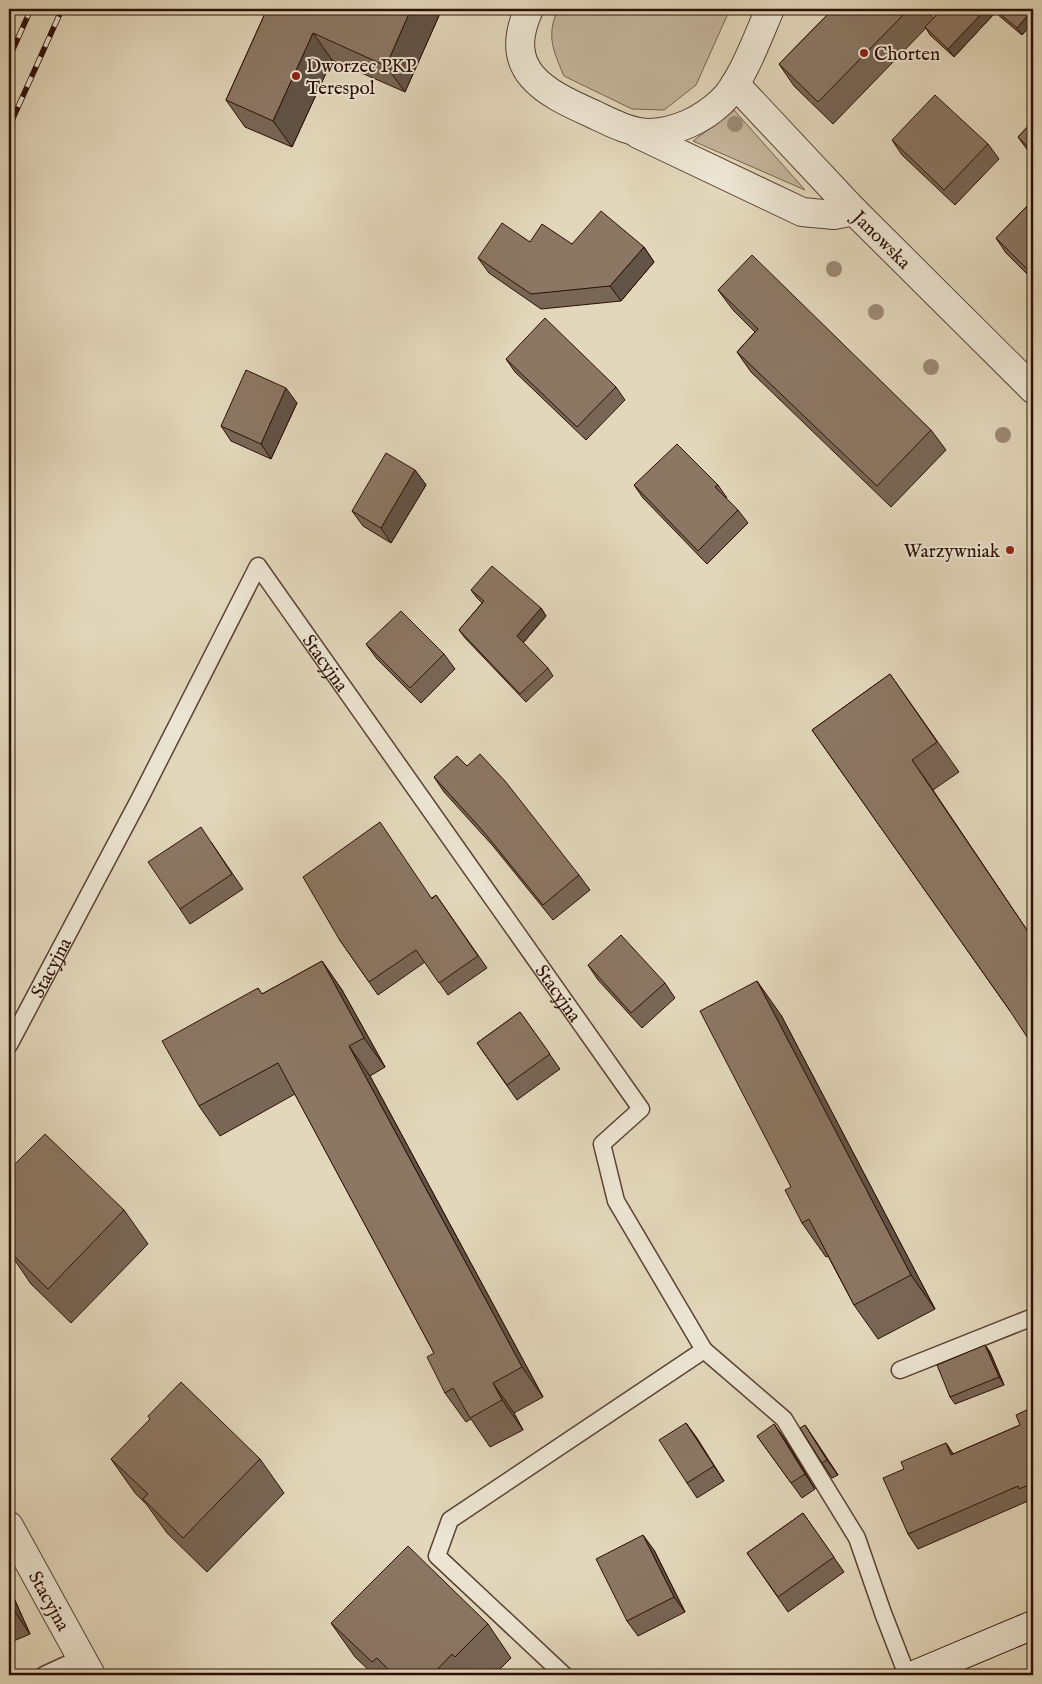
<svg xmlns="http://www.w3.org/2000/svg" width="1042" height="1684" viewBox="0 0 1042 1684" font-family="'IM FELL English',serif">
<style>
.green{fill:#c3b59c;stroke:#786250}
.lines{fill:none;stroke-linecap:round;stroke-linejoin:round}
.lane-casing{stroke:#5a4232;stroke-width:19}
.street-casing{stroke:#5a4232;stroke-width:30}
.secondary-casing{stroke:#2d1005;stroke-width:30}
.lane{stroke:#ece5d3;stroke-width:16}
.street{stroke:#ece5d3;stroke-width:28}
.secondary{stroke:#ece5d3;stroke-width:28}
.rail-casing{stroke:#2d1005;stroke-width:5.5}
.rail{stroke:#ece5d3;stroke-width:4;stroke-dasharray:11;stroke-linecap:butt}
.tree{fill:#9c8974}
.wall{fill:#786656;stroke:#2d1005}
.shaded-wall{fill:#615346;stroke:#2d1005}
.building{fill:#8b7764;stroke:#2d1005}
.poi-dot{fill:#8f2418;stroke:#ece5d3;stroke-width:2}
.labels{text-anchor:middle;stroke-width:4;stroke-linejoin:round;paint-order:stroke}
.poi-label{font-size:19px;fill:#2d1005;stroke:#ece5d3;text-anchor:start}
.street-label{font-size:19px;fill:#2d1005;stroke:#ece5d3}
</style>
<rect width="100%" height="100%" fill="#e2d7bb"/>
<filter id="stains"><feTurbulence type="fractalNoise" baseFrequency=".004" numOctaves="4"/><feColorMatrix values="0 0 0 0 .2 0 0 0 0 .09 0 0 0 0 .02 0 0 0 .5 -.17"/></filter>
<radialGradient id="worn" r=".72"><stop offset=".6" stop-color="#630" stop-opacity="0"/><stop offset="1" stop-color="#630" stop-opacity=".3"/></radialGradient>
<g class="green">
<path d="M558,9h172l-34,76 -32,25 -32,-1 -68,-33c-11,-26 -18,-40 -6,-67z"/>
<polygon points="734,110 805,190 693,141"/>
</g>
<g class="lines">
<g class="lane-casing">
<g id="lane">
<path id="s1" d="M9,1045l131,-247 118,-232 383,543 -39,35 14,57 88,149 -254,170 -13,36 127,119"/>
<polyline points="704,1350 784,1419 857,1538 883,1613 907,1675"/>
<polyline points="900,1370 1033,1317"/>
<polyline points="44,1675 81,1658"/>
</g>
</g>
<g class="street-casing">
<g id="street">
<path d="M529,9c-28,62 15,83 64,105 17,8 37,19 57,19 26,-1 52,-13 71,-31 20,-18 38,-68 49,-93"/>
<path id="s2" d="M735,84l119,127 179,178"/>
<polyline points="638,134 802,212 834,215 854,211"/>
<path id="s3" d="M9,1526l82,149"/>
</g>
</g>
<g class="secondary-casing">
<polyline id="secondary" points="914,1675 1033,1625"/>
</g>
<use href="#lane" class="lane"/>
<use href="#street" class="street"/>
<use href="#secondary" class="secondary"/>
<g class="rail-casing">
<g id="rail">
<polyline points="9,58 31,9"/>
<polyline points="9,127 62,9"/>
</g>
</g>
<use href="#rail" class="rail"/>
</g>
<g class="tree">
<circle cx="735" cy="124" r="8"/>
<circle cx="834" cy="269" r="8"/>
<circle cx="876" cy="312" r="8"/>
<circle cx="931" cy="367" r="8"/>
<circle cx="1003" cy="435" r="8"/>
</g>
<g class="wall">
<polygon points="267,9 442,9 405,92 332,60 292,147 245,127 226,100"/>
<polygon points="833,9 927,9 933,18 942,9 989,9 993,15 954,57 930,35 926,28 833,124 794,86 779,64"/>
<polygon points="991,9 1033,9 1033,22 1022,35"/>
<polygon points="1033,121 1033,156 1029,152 1018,137"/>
<polygon points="892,140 988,144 999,159 955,205 902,155"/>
<polygon points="1033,200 1033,280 1006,253 996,238"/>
<polygon points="530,242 644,247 654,262 621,301 541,309 489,273 478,258"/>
<polygon points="718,290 931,430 946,450 891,507 751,372 737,352 755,332 733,310"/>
<polygon points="506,359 616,387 625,400 586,440 515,372"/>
<polygon points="297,403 271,459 231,441 221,426"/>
<polygon points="415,470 426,485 391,543 363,526 352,511"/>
<polygon points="634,485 718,485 727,498 726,498 738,510 748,523 707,564 643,498"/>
<polygon points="471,590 541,608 546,616 523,643 548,668 553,676 526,702 465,638 459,630 482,603 477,598"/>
<polygon points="366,644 444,654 455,669 421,703 377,659"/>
<polygon points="890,674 959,772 933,790 1010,1011 812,730"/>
<polygon points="467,766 579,875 590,890 553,920 493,846 444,792 434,777"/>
<polygon points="211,842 243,889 190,924 180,909"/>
<polygon points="436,895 487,968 448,995 425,962 378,995 339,939 432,898"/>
<polygon points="322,961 342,990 385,1067 370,1076 543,1397 514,1413 523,1430 490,1447 471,1419 466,1422 445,1393 434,1353 295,1094 220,1136 199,1106 258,988 262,994"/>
<polygon points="588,965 665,983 675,998 642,1028 598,980"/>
<polygon points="520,1012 560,1069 517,1100 477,1043"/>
<polygon points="781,1015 935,1309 878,1339 854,1305 828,1256 826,1257 802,1223 791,1187"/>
<polygon points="9,1175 124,1210 148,1244 71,1323 31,1284 12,1256 9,1253"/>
<polygon points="985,1345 990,1352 1004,1385 955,1404 950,1397"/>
<polygon points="1033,1407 1033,1502 1030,1504 1028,1501 918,1549 908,1534 904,1469 946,1443 953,1454 1020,1425"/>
<polygon points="686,1423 724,1481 697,1498 687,1483"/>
<polygon points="805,1425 838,1475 832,1478 822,1463"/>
<polygon points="757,1436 785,1439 815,1489 802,1498"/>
<polygon points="111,1459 260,1459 284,1493 207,1572 167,1533 147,1505 135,1493"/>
<polygon points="803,1513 844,1572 788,1612 747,1553"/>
<polygon points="654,1550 685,1612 638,1636 627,1621"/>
<polygon points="9,1587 30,1634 9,1643"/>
<polygon points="331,1623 488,1624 511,1658 494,1675 374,1675 355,1657"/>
</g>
<g class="shaded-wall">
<polygon points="411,9 442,9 405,92 386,66"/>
<polygon points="986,9 989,9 993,15 954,57 948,49"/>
<polygon points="1033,9 1033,22 1022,35 1017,28"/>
<polygon points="313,33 332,60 292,147 273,121"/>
<polygon points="644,247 654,262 621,301 610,286"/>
<polygon points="286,388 297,403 271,459 261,444"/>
<polygon points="415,470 426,485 391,543 381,528"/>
<polygon points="541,608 546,616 522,644 517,636"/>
<polygon points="912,760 933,790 1033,939"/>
<polygon points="322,961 342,990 385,1067 364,1038"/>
<polygon points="757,981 781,1015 935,1309 911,1275"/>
<polygon points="349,1046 370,1076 543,1397 522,1367"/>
<polygon points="985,1345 990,1352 1004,1385 999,1377"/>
<polygon points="493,1383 514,1413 523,1430 502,1400"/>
<polygon points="686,1423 697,1438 724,1481 714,1466"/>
<polygon points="774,1424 785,1439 815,1489 805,1474"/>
<polygon points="805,1425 815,1440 838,1475 827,1460"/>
<polygon points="946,1443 956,1458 951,1455"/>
<polygon points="643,1535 654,1550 685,1612 674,1597"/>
<polygon points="9,1587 30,1634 15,1612 9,1599"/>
</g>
<g class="building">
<polygon points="267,9 411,9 386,66 313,33 273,121 226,100"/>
<polygon points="833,9 909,9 818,102 779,64"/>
<polygon points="942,9 986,9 948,49 925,27"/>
<polygon points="994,9 1033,9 1017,28"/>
<polygon points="935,95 988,144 944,190 892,140"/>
<polygon points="1033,121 1033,152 1018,137"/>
<polygon points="1033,200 1033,275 996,238"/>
<polygon points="601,211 644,247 610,286 531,294 478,258 502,223 530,242 542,224 572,244"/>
<polygon points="752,255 931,430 877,486 737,352 758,329 718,290"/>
<polygon points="545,318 616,387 577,427 506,359"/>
<polygon points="246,370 286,388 261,444 221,426"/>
<polygon points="677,444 718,485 715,487 738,510 698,551 634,485"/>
<polygon points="386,453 415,470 381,528 352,511"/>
<polygon points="492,566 541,608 517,636 548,668 520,694 459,630 484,601 471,590"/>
<polygon points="401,611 444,654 410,688 366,644"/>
<polygon points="890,674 937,742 912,760 1033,939 1033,1046 1008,1008 812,730"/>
<polygon points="480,754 505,781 579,875 543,905 483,831 434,777 457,756 467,766"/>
<polygon points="380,822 432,899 436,895 478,956 439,983 416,950 369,982 339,939 303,877"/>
<polygon points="201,827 232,874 180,909 148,862"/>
<polygon points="621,935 665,983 631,1013 588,965"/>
<polygon points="322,961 364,1038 349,1046 522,1367 493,1383 502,1400 470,1418 453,1388 445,1393 427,1357 434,1353 278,1063 199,1106 162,1041 258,988 262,994"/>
<polygon points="757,981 911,1275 854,1305 809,1219 802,1223 785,1190 791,1187 700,1011"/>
<polygon points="520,1012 550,1054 507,1085 477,1043"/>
<polygon points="45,1134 124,1210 48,1289 9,1251 9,1248 12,1245 9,1243 9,1175 14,1170 12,1167"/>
<polygon points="985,1345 999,1377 950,1397 937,1365"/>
<polygon points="181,1382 260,1459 183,1538 143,1499 148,1494 111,1459 150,1419 148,1416"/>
<polygon points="1033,1407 1033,1483 1019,1489 1018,1486 908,1534 883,1478 904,1469 901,1462 946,1443 951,1455 1020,1425 1016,1415"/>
<polygon points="686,1423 714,1466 687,1483 659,1440"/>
<polygon points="774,1424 805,1474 791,1483 757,1436"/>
<polygon points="805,1425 827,1460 822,1463 800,1428"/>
<polygon points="803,1513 834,1557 778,1597 747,1553"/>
<polygon points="643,1535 674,1597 627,1621 596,1559"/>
<polygon points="408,1546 488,1624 455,1657 452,1654 432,1675 394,1675 377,1658 372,1662 331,1623"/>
<polygon points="9,1599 15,1612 9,1615"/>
</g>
<g class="poi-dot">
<circle cx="864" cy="53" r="5"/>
<circle cx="296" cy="76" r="5"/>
<circle cx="1010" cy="550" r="5"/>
</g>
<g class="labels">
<g class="poi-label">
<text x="874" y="60">Chorten</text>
<text x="306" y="72">Dworzec PKP<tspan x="306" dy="22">Terespol</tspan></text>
<text x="1000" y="557" text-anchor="end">Warzywniak</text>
</g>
<g class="street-label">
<text dy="7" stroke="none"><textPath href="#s2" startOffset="214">Janowska</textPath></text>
<text dy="7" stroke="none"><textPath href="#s1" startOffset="658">Stacyjna</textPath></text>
<text dy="7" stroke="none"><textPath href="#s1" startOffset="88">Stacyjna</textPath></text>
<text dy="7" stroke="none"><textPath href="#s1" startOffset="1062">Stacyjna</textPath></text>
<text dy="7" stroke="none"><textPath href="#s3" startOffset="85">Stacyjna</textPath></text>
</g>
</g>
<rect width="1042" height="1684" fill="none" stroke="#e2d7bb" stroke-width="30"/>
<rect x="10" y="10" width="1022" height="1664" fill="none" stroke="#2d1005" stroke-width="2.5"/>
<rect x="15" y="15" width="1012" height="1654" fill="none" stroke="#2d1005"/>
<rect width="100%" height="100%" filter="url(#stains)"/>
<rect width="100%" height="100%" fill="url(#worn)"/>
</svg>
